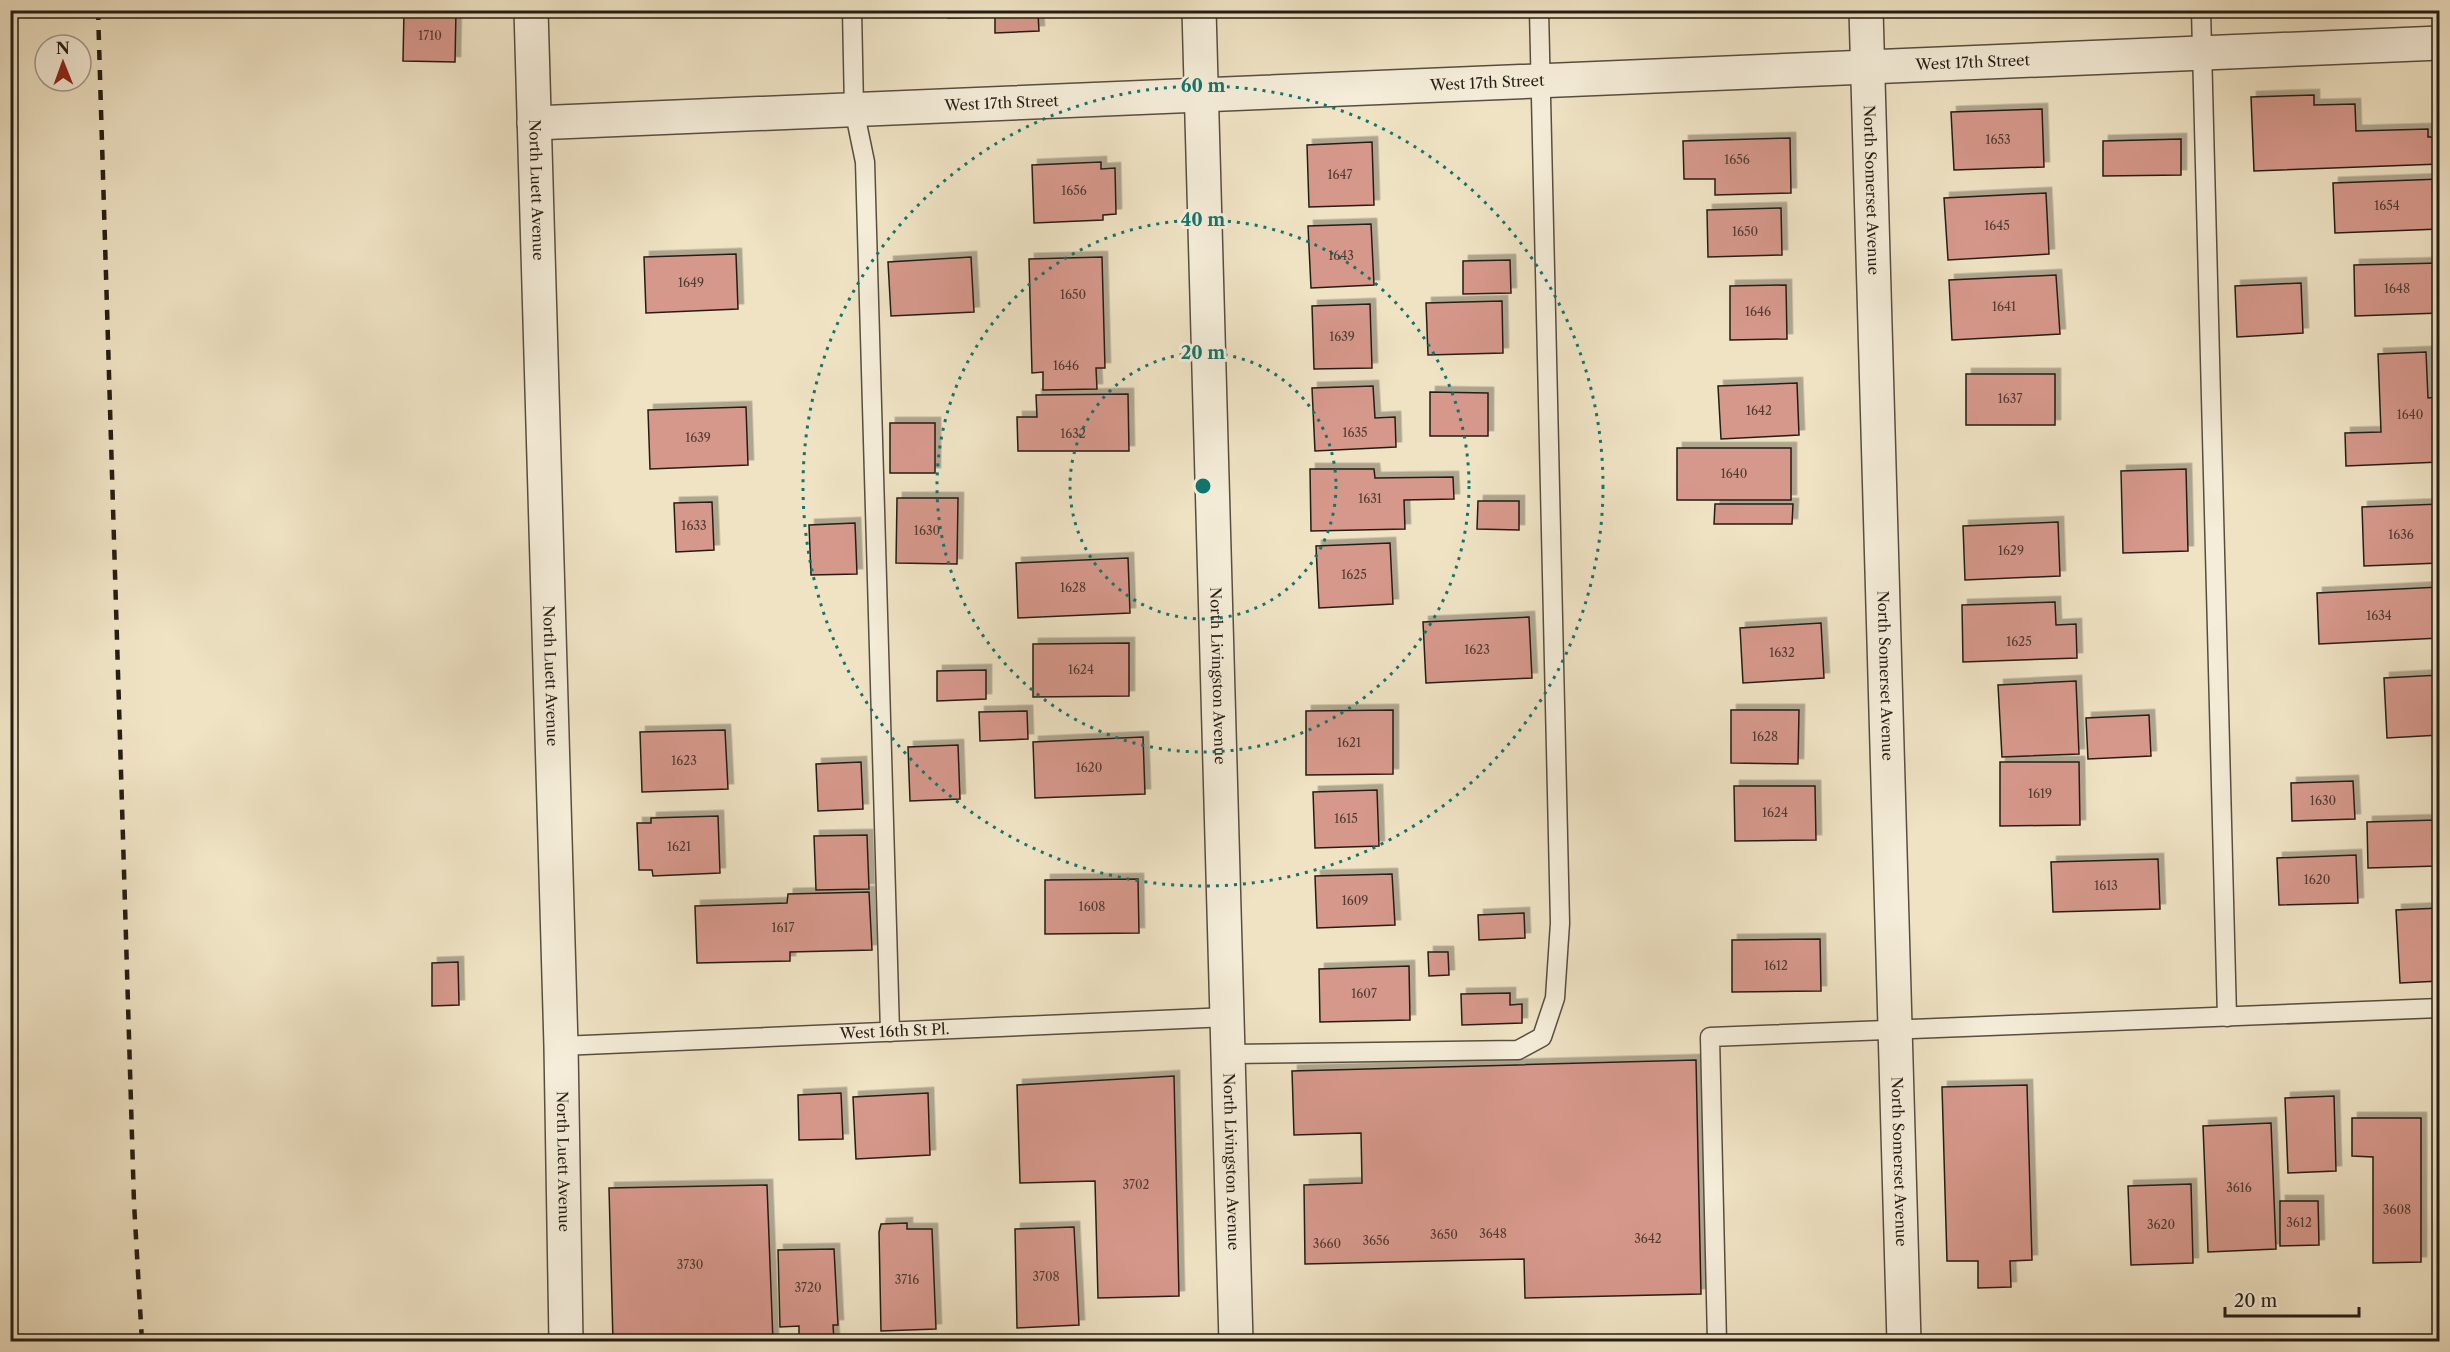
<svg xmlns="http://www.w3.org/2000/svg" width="2450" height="1352" viewBox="0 0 2450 1352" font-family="'Libre Caslon Text',serif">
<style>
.building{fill:#d6988b;stroke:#251d14;stroke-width:1.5;filter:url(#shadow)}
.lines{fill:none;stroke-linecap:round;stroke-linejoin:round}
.service-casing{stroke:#584e40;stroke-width:21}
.minor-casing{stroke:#584e40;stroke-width:36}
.service{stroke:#f5edd9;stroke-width:18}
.minor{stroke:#f5edd9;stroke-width:33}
.rail{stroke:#251d14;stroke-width:4.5;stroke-dasharray:10 10;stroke-linecap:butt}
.ring{fill:none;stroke:#0f766e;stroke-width:3;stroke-dasharray:3 6}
.labels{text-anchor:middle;stroke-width:6;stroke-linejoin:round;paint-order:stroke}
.number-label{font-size:12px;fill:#513c32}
.street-label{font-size:15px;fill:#251d14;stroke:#f5edd9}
.centre{fill:#0f766e;stroke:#f5edd9;stroke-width:3}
.ring-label{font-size:18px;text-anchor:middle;font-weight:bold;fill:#0f766e;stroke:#f5edd9;stroke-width:6;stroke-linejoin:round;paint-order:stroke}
</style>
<defs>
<filter id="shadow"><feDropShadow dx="5.5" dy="-5.5" stdDeviation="0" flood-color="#0004"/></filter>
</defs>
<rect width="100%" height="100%" fill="#efe3c4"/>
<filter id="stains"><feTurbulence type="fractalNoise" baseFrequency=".00333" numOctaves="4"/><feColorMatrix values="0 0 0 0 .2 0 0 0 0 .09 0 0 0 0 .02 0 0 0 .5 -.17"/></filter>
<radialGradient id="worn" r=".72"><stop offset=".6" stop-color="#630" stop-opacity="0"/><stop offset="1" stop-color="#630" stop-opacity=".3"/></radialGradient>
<g class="building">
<polygon points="404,10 456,10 455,62 403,61"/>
<polygon points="948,10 1084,10 1084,13 1038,14 1039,31 995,33 995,17 948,18"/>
<polygon points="1554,10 1606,10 1606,15 1554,16"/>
<polygon points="2314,95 2314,105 2355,104 2356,131 2428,129 2428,137 2440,137 2440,164 2254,171 2251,97"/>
<polygon points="2042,109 2044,167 1954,170 1951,112"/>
<polygon points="1790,138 1791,193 1715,195 1715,179 1684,179 1683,141"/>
<polygon points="2181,139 2181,175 2103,176 2103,141"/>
<polygon points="1372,142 1374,205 1309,207 1307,145"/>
<polygon points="1101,162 1101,169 1115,168 1116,214 1103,215 1103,220 1034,223 1032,165"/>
<polygon points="2440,179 2440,229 2335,233 2333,183"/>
<polygon points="2046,193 2049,254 1948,260 1944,198"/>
<polygon points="1781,208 1782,255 1708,257 1707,210"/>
<polygon points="1371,224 1374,285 1311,288 1308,226"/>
<polygon points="736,254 738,309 646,313 644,257"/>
<polygon points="971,257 974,312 891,316 888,262"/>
<polygon points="1102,257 1105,368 1096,368 1097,389 1043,390 1043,372 1032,373 1029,259"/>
<polygon points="1510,260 1511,293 1463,294 1463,261"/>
<polygon points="2440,263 2440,313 2355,316 2354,265"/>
<polygon points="2056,275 2060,334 1952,340 1949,280"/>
<polygon points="2301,283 2303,333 2237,337 2235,286"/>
<polygon points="1786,285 1787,339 1730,340 1730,286"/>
<polygon points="1502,301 1503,353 1428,355 1426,303"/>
<polygon points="1370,304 1372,368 1314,369 1312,306"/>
<polygon points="2426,352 2428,398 2440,397 2440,462 2346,466 2345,433 2381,432 2378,354"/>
<rect x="1966" y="374" width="89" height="51"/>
<polygon points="1797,383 1799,435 1721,439 1718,386"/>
<polygon points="1373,386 1375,418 1395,417 1396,447 1315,451 1312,388"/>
<polygon points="1430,392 1488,393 1488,436 1430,436"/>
<polygon points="1128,394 1129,451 1018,451 1017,417 1037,417 1036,395"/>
<polygon points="746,407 748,465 650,469 648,410"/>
<rect x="890" y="423" width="45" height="50"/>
<rect x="1677" y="448" width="114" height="52"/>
<polygon points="1310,469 1374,469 1375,478 1453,477 1454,499 1404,500 1405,529 1311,531"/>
<polygon points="2186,469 2188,551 2123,553 2121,471"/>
<polygon points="897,498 958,498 957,564 896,563"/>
<polygon points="1478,501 1519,501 1519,530 1477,529"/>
<polygon points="712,502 714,550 676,552 674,503"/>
<polygon points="1715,504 1793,504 1792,524 1714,524"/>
<polygon points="2440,504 2440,563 2364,566 2362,507"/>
<polygon points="2058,522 2060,576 1965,580 1963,526"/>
<polygon points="855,523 857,574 811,575 809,525"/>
<polygon points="1390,543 1393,604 1319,608 1316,546"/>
<polygon points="1128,558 1130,613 1018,618 1016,563"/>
<polygon points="2440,587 2440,638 2319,644 2317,593"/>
<polygon points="2055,602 2056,625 2076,624 2077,658 1963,662 1962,605"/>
<polygon points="1529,617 1532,678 1426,683 1423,622"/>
<polygon points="1821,623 1824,678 1743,683 1740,628"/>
<polygon points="1129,643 1129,696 1033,697 1033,644"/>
<polygon points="986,670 986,699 937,701 937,671"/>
<polygon points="2440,675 2440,735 2387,738 2384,678"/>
<polygon points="2076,681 2079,754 2002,757 1998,685"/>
<polygon points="1393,710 1393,774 1306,775 1306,711"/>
<polygon points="1731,710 1799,710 1798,764 1731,763"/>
<polygon points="1027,711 1028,739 980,741 979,712"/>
<polygon points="2149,715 2151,756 2088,759 2086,718"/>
<polygon points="725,730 728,789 642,792 640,732"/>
<polygon points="1143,737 1145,794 1035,798 1033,742"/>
<polygon points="958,745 960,799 910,801 908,747"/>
<polygon points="861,762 863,809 818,811 816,764"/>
<polygon points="2000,762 2079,762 2080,825 2000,826"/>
<polygon points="2353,781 2355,819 2292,821 2291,783"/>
<polygon points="1734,786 1815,786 1816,840 1735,841"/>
<polygon points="1377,790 1379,846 1315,848 1313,792"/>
<polygon points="718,816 720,873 653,876 652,870 639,870 637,823 651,823 651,818"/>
<polygon points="2436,820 2437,866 2368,868 2367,822"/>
<polygon points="867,835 869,889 816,890 814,836"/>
<polygon points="2356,855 2358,903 2279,905 2277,858"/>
<polygon points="2158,859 2160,909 2053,912 2051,862"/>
<polygon points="1392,874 1395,925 1317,928 1315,876"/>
<polygon points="1138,879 1139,933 1045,934 1045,880"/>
<polygon points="869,892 872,950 790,952 790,961 697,963 695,906 787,903 788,894"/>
<polygon points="2440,908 2440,981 2400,983 2396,910"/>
<polygon points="1524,913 1525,938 1479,940 1478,915"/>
<polygon points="1820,939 1821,991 1732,992 1732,940"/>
<polygon points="1428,952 1448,952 1449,975 1429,976"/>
<polygon points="458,962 459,1005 432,1006 432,963"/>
<polygon points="1409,966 1410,1020 1320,1022 1319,969"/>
<polygon points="1510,993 1510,1005 1522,1004 1522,1023 1462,1025 1461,994"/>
<polygon points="1696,1060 1701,1294 1525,1298 1524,1259 1305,1264 1304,1185 1362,1183 1361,1133 1294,1135 1292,1071"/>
<polygon points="1174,1076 1179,1296 1098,1298 1095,1181 1020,1183 1017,1085"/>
<polygon points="2027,1085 2032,1260 2010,1261 2011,1287 1978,1288 1978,1261 1947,1261 1942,1087"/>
<polygon points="841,1093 843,1139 799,1140 798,1095"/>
<polygon points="928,1093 930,1155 856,1159 853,1097"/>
<polygon points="2334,1096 2336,1171 2288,1173 2285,1098"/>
<polygon points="2352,1118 2421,1118 2421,1262 2373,1263 2373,1157 2352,1156"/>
<polygon points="2271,1123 2276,1249 2208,1252 2203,1126"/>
<polygon points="2191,1184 2193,1263 2131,1265 2128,1186"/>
<polygon points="767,1185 773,1342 613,1342 609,1188"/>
<polygon points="2280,1201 2318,1201 2319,1245 2280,1246"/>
<polygon points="907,1223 907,1229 932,1229 936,1329 881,1331 879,1232 881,1224"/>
<polygon points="1074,1227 1079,1325 1017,1328 1015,1229"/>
<polygon points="834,1249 838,1325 833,1325 834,1340 799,1341 799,1326 780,1327 778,1250"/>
</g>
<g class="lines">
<g class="service-casing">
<g id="service">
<polyline points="852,10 854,109 865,162 890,1032"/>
<polyline points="2201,10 2227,1017"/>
<path id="s1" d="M561,1046l667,-29"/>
<polyline points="1229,1054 1518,1050 1542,1037 1555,998 1560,923 1539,10"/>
<polyline points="1717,1342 1710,1037 2440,1008"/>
</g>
</g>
<g class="minor-casing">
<g id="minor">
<path id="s2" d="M531,10l30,1036 5,296"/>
<path id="s3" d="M1199,10l37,1332"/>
<path id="s4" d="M1866,10l38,1332"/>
<path id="s5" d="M534,123l1906,-80"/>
</g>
</g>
<use href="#service" class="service"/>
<use href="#minor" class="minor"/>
<polyline class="rail" points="98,10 134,1203 142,1342"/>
</g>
<g class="ring">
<circle cx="1203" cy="486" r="133"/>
<circle cx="1203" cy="486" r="266"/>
<circle cx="1203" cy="486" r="400"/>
</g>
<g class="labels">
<g class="number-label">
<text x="430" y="40">1710</text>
<text x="1998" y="144">1653</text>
<text x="1737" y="164">1656</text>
<text x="1340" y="179">1647</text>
<text x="1074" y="195">1656</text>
<text x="2387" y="210">1654</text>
<text x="1997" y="230">1645</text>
<text x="1745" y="236">1650</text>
<text x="1341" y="260">1643</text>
<text x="691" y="287">1649</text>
<text x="2397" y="293">1648</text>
<text x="1073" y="299">1650</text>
<text x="2004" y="311">1641</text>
<text x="1758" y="316">1646</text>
<text x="1342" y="341">1639</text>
<text x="1066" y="370">1646</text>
<text x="2010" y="403">1637</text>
<text x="1759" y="415">1642</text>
<text x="2410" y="419">1640</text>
<text x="1355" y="437">1635</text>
<text x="1073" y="438">1632</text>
<text x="698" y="442">1639</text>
<text x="1734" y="478">1640</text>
<text x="1370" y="503">1631</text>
<text x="694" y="530">1633</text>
<text x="927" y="535">1630</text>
<text x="2401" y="539">1636</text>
<text x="2011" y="555">1629</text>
<text x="1354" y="579">1625</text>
<text x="1073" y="592">1628</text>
<text x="2379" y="620">1634</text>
<text x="2019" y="646">1625</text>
<text x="1477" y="654">1623</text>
<text x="1782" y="657">1632</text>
<text x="1081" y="674">1624</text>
<text x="1765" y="741">1628</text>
<text x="1349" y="747">1621</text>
<text x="684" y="765">1623</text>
<text x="1089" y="772">1620</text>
<text x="2040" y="798">1619</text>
<text x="2323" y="805">1630</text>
<text x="1775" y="817">1624</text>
<text x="1346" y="823">1615</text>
<text x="679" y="851">1621</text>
<text x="2317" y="884">1620</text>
<text x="2106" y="890">1613</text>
<text x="1355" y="905">1609</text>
<text x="1092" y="911">1608</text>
<text x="783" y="932">1617</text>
<text x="1776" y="970">1612</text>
<text x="1364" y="998">1607</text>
<text x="1136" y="1189">3702</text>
<text x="2239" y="1192">3616</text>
<text x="2397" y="1214">3608</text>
<text x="2299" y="1227">3612</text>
<text x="2161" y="1229">3620</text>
<text x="1493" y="1238">3648</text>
<text x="1444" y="1239">3650</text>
<text x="1648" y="1243">3642</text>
<text x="1376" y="1245">3656</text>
<text x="1327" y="1248">3660</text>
<text x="690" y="1269">3730</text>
<text x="1046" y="1281">3708</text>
<text x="907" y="1284">3716</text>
<text x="808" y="1292">3720</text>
</g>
<g class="street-label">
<text dy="5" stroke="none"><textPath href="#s5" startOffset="1440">West 17th Street</textPath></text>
<text dy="5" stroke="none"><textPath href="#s5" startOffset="954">West 17th Street</textPath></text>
<text dy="5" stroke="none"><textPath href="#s5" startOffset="468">West 17th Street</textPath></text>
<text dy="5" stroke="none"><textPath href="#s2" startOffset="180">North Luett Avenue</textPath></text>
<text dy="5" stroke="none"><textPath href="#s4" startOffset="180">North Somerset Avenue</textPath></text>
<text dy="5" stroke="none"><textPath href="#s2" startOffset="666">North Luett Avenue</textPath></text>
<text dy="5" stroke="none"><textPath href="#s3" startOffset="666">North Livingston Avenue</textPath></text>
<text dy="5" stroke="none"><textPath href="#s4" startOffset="666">North Somerset Avenue</textPath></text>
<text dy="5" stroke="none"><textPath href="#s1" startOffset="334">West 16th St Pl.</textPath></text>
<text dy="5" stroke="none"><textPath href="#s2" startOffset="1152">North Luett Avenue</textPath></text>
<text dy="5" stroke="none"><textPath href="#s3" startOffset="1152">North Livingston Avenue</textPath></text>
<text dy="5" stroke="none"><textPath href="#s4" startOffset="1152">North Somerset Avenue</textPath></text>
</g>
</g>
<circle cx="1203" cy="486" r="9" class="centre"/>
<g class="ring-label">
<text x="1203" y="92">60 m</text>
<text x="1203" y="226">40 m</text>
<text x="1203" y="359">20 m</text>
</g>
<rect width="2450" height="1352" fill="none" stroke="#efe3c4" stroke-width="36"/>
<rect x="12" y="12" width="2426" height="1328" fill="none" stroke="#251d14" stroke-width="3"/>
<rect x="18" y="18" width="2414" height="1316" fill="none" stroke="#251d14" stroke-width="1.5"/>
<g transform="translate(63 63) rotate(359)"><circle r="28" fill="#f5edd9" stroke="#a29a8a" stroke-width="1.5"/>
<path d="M0-4.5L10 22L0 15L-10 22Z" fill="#8f2418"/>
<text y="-9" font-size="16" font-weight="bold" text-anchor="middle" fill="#251d14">N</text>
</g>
<path d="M2225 1307v9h134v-9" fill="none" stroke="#251d14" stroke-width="3"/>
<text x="2234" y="1307" font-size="18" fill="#251d14" stroke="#f5edd9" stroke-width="4.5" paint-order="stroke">20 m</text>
<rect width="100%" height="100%" filter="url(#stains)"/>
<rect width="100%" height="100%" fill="url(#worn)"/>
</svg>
